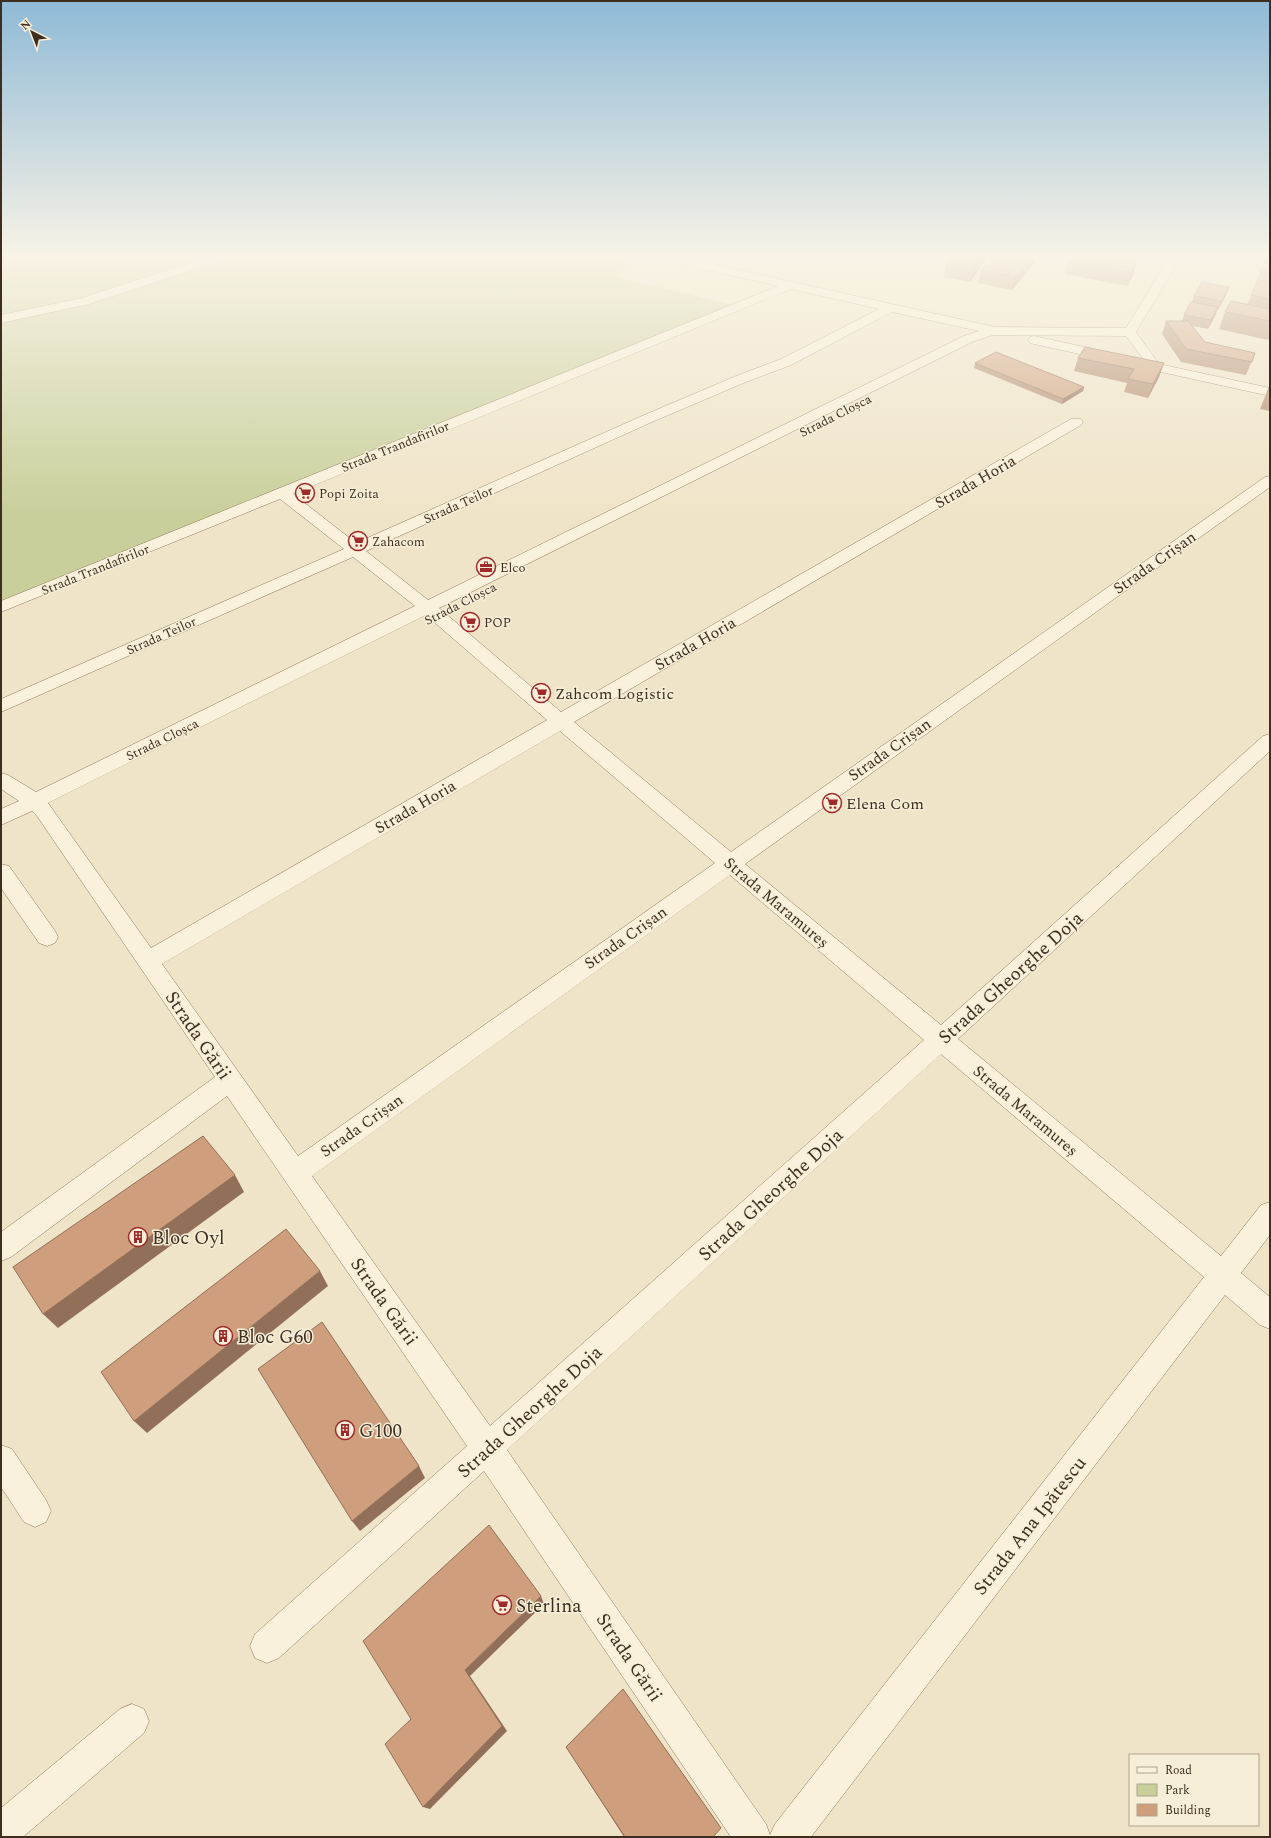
<svg xmlns="http://www.w3.org/2000/svg" width="1271" height="1838" viewBox="0 0 1271 1838" font-family="Spectral,serif">
<style>
.green{fill:#c9cf9b}
.lines{fill:none;stroke-linecap:round;stroke-linejoin:round}
.minor-casing{stroke:#8d765c;stroke-width:1}
.minor{fill:#faf1dc;fill-rule:evenodd}
.wall{fill:#b2896c}
.shaded-wall{fill:#916f58}
.building{fill:#cf9f7d;stroke:#916f58}
.labels{text-anchor:middle;stroke-width:3;stroke-linejoin:round;paint-order:stroke}
.far-street-label{font-size:13px;fill:#3d2e20;stroke:#f7eed8}
.far-poi-label{font-size:13px;fill:#3d2e20;stroke:#f7eed8;text-anchor:start}
.street-label{font-size:16px;fill:#3d2e20;stroke:#f7eed8}
.poi-label{font-size:16px;fill:#3d2e20;stroke:#f7eed8;text-anchor:start}
.near-street-label{font-size:19px;fill:#3d2e20;stroke:#f7eed8}
.near-poi-label{font-size:19px;fill:#3d2e20;stroke:#f7eed8;text-anchor:start}
</style>
<rect width="100%" height="100%" fill="#f0e4c8"/>
<polygon class="green" points="1,255 638,255 616,277 732,305 288,486 1,607"/>
<g class="lines">
<g class="minor-casing">
<g id="minor">
<polygon points="214,255 232,255 231,257 89,304 1,323 1,315 82,298"/>
<path d="M648,255h23l324,72 131,1 45,-73h11l-46,77 23,32 111,24v8l-236,-52 -4,-1 -2,-3 2,-3 4,-1 110,24 -18,-24 -133,-1 -21,7 -533,266 122,104 510,-293h10l2,3 -2,3 -507,297 157,130 534,-375 5,-1v11l-525,377 196,161 322,-289 7,-2v17l-312,288 263,217 40,-51 9,-3v33l-29,38 29,24v32l-10,-4 -35,-30 -414,542h-80l-247,-366 -205,187 -12,5 -12,-5 -5,-12 5,-12 212,-188 -240,-350 -216,161 -10,4v-29l214,-155 -178,-261 -5,-5 -31,14v-16l18,-8 -18,-12v-16l7,2 28,17 379,-186 -62,-49 -352,155v-13l343,-150 -64,-50 -279,113v-11l777,-315 -125,-28zM791,289l88,20 -98,50 -45,17 -94,40 -286,127 -63,-49zM892,312l87,19 -15,5 -536,264 -62,-49 286,-129 94,-40 45,-17zM426,615l121,105 -396,228 -103,-145zM560,731l155,132 -417,293 -136,-192zM730,875l194,165 -434,386 -178,-250zM941,1054l263,223 -429,547 -5,11 -4,-11 -259,-374z"/>
<polygon points="1,864 9,866 55,931 58,937 55,943 47,946 39,943 1,888"/>
<polygon points="1,1445 12,1449 46,1500 51,1511 46,1522 35,1527 24,1522 1,1487"/>
<polygon points="132,1704 144,1709 149,1721 144,1733 23,1837 1,1837 1,1808 120,1709"/>
</g>
</g>
<use href="#minor" class="minor"/>
</g>
<g class="wall">
<polygon points="990,255 970,282 944,277 946,264"/>
<polygon points="1270,255 1270,336 1268,340 1219,329 1225,312 1247,305 1254,288 1260,271"/>
<polygon points="1035,261 1012,290 978,283 981,270 989,265"/>
<polygon points="1069,261 1137,262 1133,275 1127,286 1065,274"/>
<polygon points="1226,295 1218,310 1217,310 1215,316 1208,329 1192,326 1205,342 1255,353 1246,375 1181,362 1162,334 1166,321 1182,321 1184,315 1192,302 1194,296"/>
<polygon points="1078,358 1164,363 1159,377 1148,398 1124,392 1127,383 1074,371"/>
<polygon points="975,363 1084,387 1083,391 1062,404 974,368"/>
<polygon points="1270,384 1270,411 1260,409"/>
<polygon points="566,1747 713,1837 624,1837"/>
</g>
<g class="shaded-wall">
<polygon points="983,255 990,255 970,282 972,269"/>
<polygon points="1033,255 1036,255 1035,261 1012,290 1015,277"/>
<polygon points="1137,262 1133,275 1127,286 1131,273"/>
<polygon points="1229,287 1226,295 1218,310 1222,301"/>
<polygon points="1218,307 1215,316 1208,329 1211,320"/>
<polygon points="1164,363 1159,377 1148,398 1153,384"/>
<polygon points="1084,387 1083,391 1062,404 1063,399"/>
<polygon points="235,1175 244,1192 58,1328 43,1314"/>
<polygon points="320,1271 328,1286 147,1433 134,1421"/>
<polygon points="419,1466 425,1478 360,1531 352,1521"/>
<polygon points="541,1596 544,1604 470,1676 507,1731 430,1809 423,1807 465,1670"/>
</g>
<g class="building">
<polygon points="954,255 983,255 972,269 946,264"/>
<polygon points="997,255 1033,255 1015,277 981,270 986,265 989,265"/>
<polygon points="1074,255 1102,255 1137,262 1131,273 1069,261"/>
<polygon points="1267,255 1270,255 1270,273 1260,271"/>
<polygon points="1258,280 1270,282 1270,299 1251,295"/>
<polygon points="1202,282 1229,287 1222,301 1194,296"/>
<polygon points="1231,301 1270,309 1270,321 1225,312"/>
<polygon points="1191,302 1218,307 1211,320 1184,315"/>
<polygon points="1166,321 1188,321 1205,342 1255,353 1252,362 1186,349"/>
<polygon points="1085,347 1164,363 1153,384 1128,379 1134,369 1078,358"/>
<polygon points="996,352 1084,387 1063,399 975,363"/>
<polygon points="1270,385 1270,391 1268,391"/>
<polygon points="203,1136 235,1175 43,1314 13,1267"/>
<polygon points="286,1229 320,1271 134,1421 101,1372"/>
<polygon points="322,1322 419,1466 352,1521 258,1369"/>
<polygon points="489,1525 541,1596 465,1670 502,1726 423,1807 385,1744 411,1719 363,1641"/>
<polygon points="623,1689 721,1828 713,1837 625,1837 566,1747"/>
</g>
<linearGradient id="sky" x2="0" y2="1"><stop stop-color="#8fbad6"/><stop offset="0.5" stop-color="#f8f3e6"/><stop offset="1" stop-color="#f8f3e6" stop-opacity="0"/></linearGradient>
<rect width="1271" height="513" fill="url(#sky)"/>
<defs>
<g id="supermarket-ring" transform="scale(1)"><circle r="9.5" fill="#f7eed8" stroke="#9e2a2b" stroke-width="1.5"/><path d="M-6-5.5h2.5l.6 2H6L4.5 2H-2.5L-4.4-4H-6ZM-1.5 3.2a1.3 1.3 0 1 0 .1 0ZM3 3.2a1.3 1.3 0 1 0 .1 0Z" fill="#9e2a2b"/></g>
<g id="office-ring" transform="scale(1)"><circle r="9.5" fill="#f7eed8" stroke="#9e2a2b" stroke-width="1.5"/><path d="M-6-3h4V-5.5h4V-3h4V5H-6ZM-1-4.5V-3h2v-1.5ZM-6 0V1H6V0Z" fill="#9e2a2b"/></g>
<g id="building-ring" transform="scale(1)"><circle r="9.5" fill="#f7eed8" stroke="#9e2a2b" stroke-width="1.5"/><path d="M-4-6H4V6H1V3H-1V6H-4ZM-2.5-4.3h1.7v1.8h-1.7ZM.8-4.3h1.7v1.8H.8ZM-2.5-1h1.7V.8h-1.7ZM.8-1h1.7V.8H.8Z" fill="#9e2a2b"/></g>
</defs>
<g fill-rule="evenodd">
<use href="#supermarket-ring" x="305" y="493"/>
<use href="#supermarket-ring" x="358" y="541"/>
<use href="#office-ring" x="486" y="567"/>
<use href="#supermarket-ring" x="470" y="622"/>
<use href="#supermarket-ring" x="541" y="693"/>
<use href="#supermarket-ring" x="832" y="803"/>
<use href="#building-ring" x="138" y="1237"/>
<use href="#building-ring" x="223" y="1336"/>
<use href="#building-ring" x="345" y="1430"/>
<use href="#supermarket-ring" x="502" y="1605"/>
</g>
<g class="labels">
<g class="far-street-label">
<text transform="translate(835 415) rotate(-27)" y="5">Strada Cloșca</text>
<text transform="translate(395 446) rotate(-22)" y="5">Strada Trandafirilor</text>
<text transform="translate(458 504) rotate(-24)" y="5">Strada Teilor</text>
<text transform="translate(95 569) rotate(-22)" y="5">Strada Trandafirilor</text>
<text transform="translate(460 603) rotate(-27)" y="5">Strada Cloșca</text>
<text transform="translate(161 635) rotate(-24)" y="5">Strada Teilor</text>
<text transform="translate(162 739) rotate(-26)" y="5">Strada Cloșca</text>
</g>
<g class="far-poi-label">
<text x="319" y="498">Popi Zoita</text>
<text x="372" y="546">Zahacom</text>
<text x="500" y="572">Elco</text>
<text x="484" y="627">POP</text>
</g>
<g class="street-label">
<text transform="translate(975 481) rotate(-30)" y="6">Strada Horia</text>
<text transform="translate(1154 562) rotate(-35)" y="6">Strada Crișan</text>
<text transform="translate(695 643) rotate(-30)" y="6">Strada Horia</text>
<text transform="translate(889 749) rotate(-35)" y="6">Strada Crișan</text>
<text transform="translate(415 806) rotate(-30)" y="6">Strada Horia</text>
<text transform="translate(777 902) rotate(40)" y="6">Strada Maramureș</text>
<text transform="translate(625 937) rotate(-35)" y="6">Strada Crișan</text>
<text transform="translate(1026 1110) rotate(40)" y="6">Strada Maramureș</text>
<text transform="translate(361 1125) rotate(-35)" y="6">Strada Crișan</text>
</g>
<g class="poi-label">
<text x="555" y="699">Zahcom Logistic</text>
<text x="846" y="809">Elena Com</text>
</g>
<g class="near-street-label">
<text transform="translate(1010 977) rotate(-42)" y="7">Strada Gheorghe Doja</text>
<text transform="translate(199 1035) rotate(56)" y="7">Strada Gării</text>
<text transform="translate(770 1194) rotate(-42)" y="7">Strada Gheorghe Doja</text>
<text transform="translate(385 1301) rotate(55)" y="7">Strada Gării</text>
<text transform="translate(529 1411) rotate(-42)" y="7">Strada Gheorghe Doja</text>
<text transform="translate(1029 1525) rotate(-52)" y="7">Strada Ana Ipătescu</text>
<text transform="translate(630 1657) rotate(56)" y="7">Strada Gării</text>
</g>
<g class="near-poi-label">
<text x="152" y="1244">Bloc Oyl</text>
<text x="237" y="1343">Bloc G60</text>
<text x="359" y="1437">G100</text>
<text x="516" y="1612">Sterlina</text>
</g>
</g>
<rect width="1271" height="1838" fill="none" stroke="#3d2e20" stroke-width="4"/>
<rect x="1129" y="1754" width="130" height="72" fill="#f7eed8" stroke="#ada18e"/>
<rect x="1137" y="1767" width="20" height="6" fill="#faf1dc" stroke="#ada18e"/>
<text x="1165" y="1774" font-size="12" fill="#3d2e20">Road</text>
<rect x="1137" y="1784" width="20" height="12" fill="#c9cf9b" stroke="#ada18e"/>
<text x="1165" y="1794" font-size="12" fill="#3d2e20">Park</text>
<rect x="1137" y="1804" width="20" height="12" fill="#cf9f7d" stroke="#ada18e"/>
<text x="1165" y="1814" font-size="12" fill="#3d2e20">Building</text>
<g transform="translate(32 32) rotate(318)" stroke="#f7eed8" stroke-width="3" paint-order="stroke">
<path d="M0-3L7 15L0 10L-7 15Z" fill="#3d2e20"/>
<text y="-6" font-size="11" font-weight="bold" text-anchor="middle" fill="#3d2e20">N</text>
</g>
</svg>
